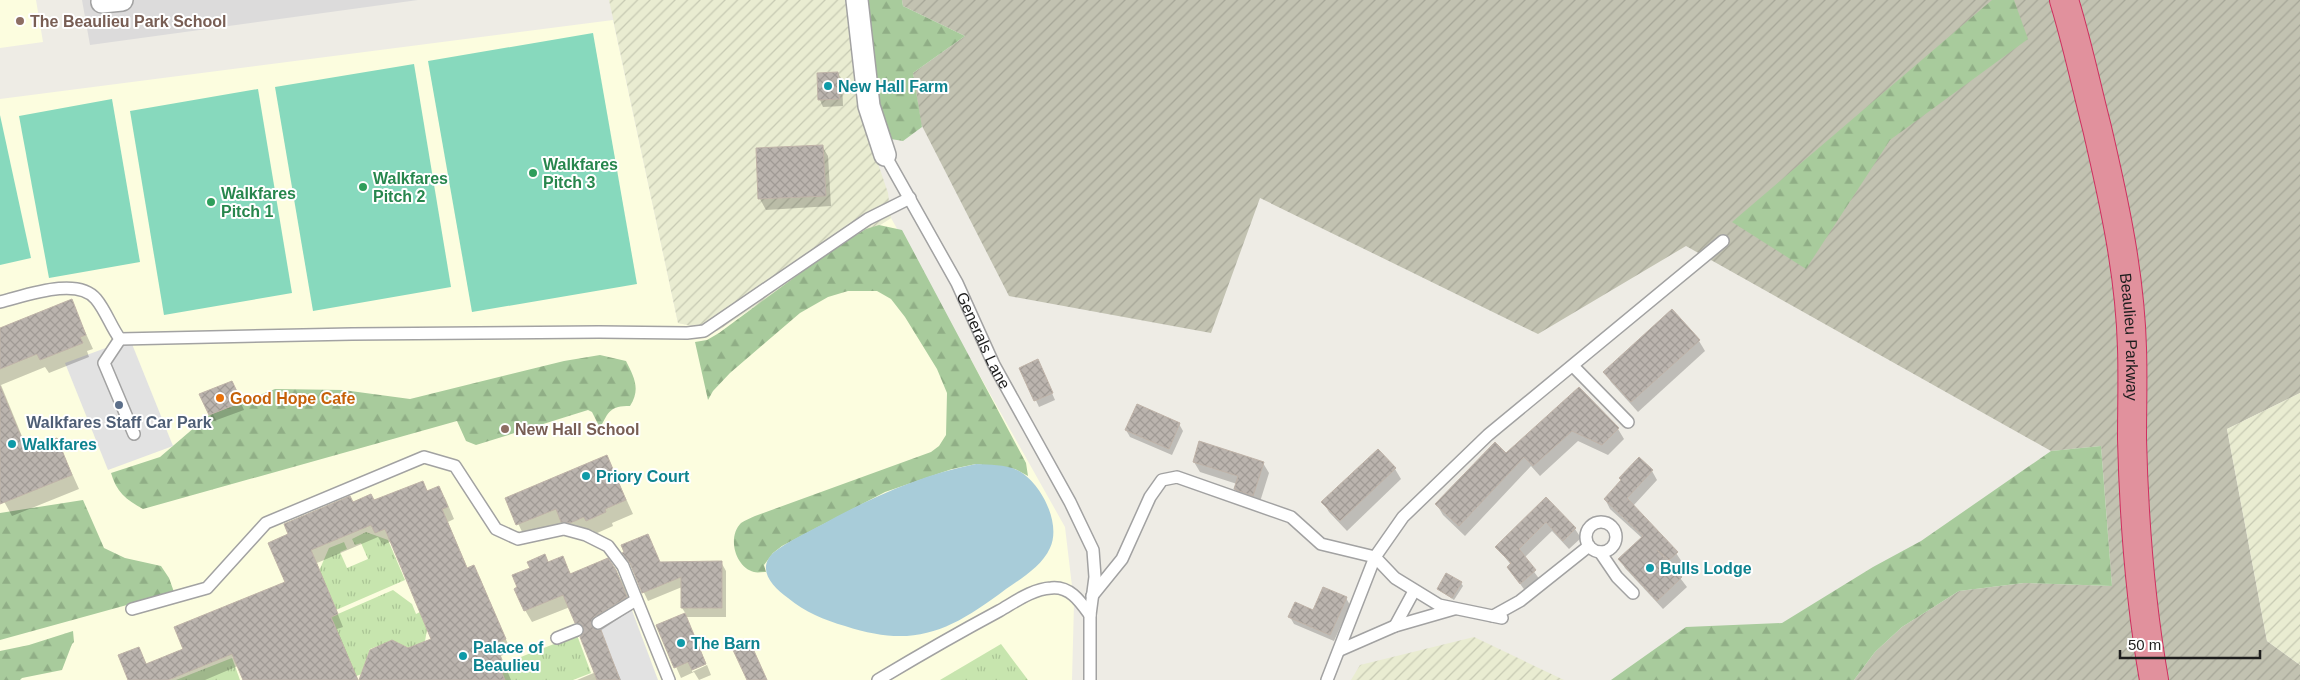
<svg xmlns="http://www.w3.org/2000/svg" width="2300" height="680" viewBox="0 0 2300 680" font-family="Helvetica,sans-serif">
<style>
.residential{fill:#dcdbdb}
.education{fill:#fcfddf}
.construction{fill:url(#construction-furrows)}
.farmland{fill:url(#farmland-furrows)}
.grass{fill:url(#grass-tufts)}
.forest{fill:url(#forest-firs)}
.pitch{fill:#87d9bd}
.parking{fill:#e2e2e2}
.water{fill:#a8ccd9}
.shadow{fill:#0003}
.building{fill:url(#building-cross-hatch);stroke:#bfb3a8}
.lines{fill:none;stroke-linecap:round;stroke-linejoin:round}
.lane-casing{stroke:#a2a2a2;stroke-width:14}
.street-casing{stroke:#a2a2a2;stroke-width:24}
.highway-casing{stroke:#cf2f5f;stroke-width:30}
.lane{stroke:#fff;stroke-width:11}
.street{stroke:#fff;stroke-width:21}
.highway{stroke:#e1919d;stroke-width:28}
.education-dot{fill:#8d6e63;stroke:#fff;stroke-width:2}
.culture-dot{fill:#0f9aa8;stroke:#fff;stroke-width:2}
.leisure-dot{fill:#2e9e5b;stroke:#fff;stroke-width:2}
.food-dot{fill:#e8710a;stroke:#fff;stroke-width:2}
.service-dot{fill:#5c6f8a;stroke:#fff;stroke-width:2}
.labels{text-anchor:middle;stroke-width:4;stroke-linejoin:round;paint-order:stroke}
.education-label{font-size:16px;font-weight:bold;fill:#785e54;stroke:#fff;text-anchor:start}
.culture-label{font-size:16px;font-weight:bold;fill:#0d838f;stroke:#fff;text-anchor:start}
.leisure-label{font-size:16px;font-weight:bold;fill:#27864d;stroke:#fff;text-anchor:start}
.street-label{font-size:16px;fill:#1e1e1e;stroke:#fff}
.food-label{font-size:16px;font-weight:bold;fill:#c56008;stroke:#fff;text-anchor:start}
.service-label{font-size:16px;font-weight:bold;fill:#4e5e75;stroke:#fff}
</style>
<defs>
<pattern id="construction-furrows" width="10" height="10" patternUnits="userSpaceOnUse" patternTransform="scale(1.25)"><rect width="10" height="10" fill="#c2c2b1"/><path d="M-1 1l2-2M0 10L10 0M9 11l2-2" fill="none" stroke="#a6a698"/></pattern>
<pattern id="farmland-furrows" width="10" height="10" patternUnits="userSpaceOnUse" patternTransform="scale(1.25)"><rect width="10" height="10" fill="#e9ecd1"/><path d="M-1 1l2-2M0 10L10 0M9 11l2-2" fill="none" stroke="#c7cab3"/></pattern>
<pattern id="grass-tufts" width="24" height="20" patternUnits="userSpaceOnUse" patternTransform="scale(1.25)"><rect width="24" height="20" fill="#c7e5ae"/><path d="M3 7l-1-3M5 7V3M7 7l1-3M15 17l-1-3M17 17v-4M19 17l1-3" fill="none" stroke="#aac495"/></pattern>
<pattern id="forest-firs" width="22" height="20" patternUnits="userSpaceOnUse" patternTransform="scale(1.25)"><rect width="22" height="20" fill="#a8cb9c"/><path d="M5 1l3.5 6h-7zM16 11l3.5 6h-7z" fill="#90ae86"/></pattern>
<pattern id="building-cross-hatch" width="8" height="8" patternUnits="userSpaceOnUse" patternTransform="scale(1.25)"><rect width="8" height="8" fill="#bbb4ae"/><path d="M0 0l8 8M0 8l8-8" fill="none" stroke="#a09a95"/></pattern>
</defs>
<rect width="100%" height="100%" fill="#eeece5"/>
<polygon class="residential" points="82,0 418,0 90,45"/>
<g class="education">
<polygon points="0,0 36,0 43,42 0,48"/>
<polygon points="613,20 678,323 717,331 891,218 1065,527 1074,603 1072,680 0,680 0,99"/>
</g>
<polygon class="construction" points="902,0 2300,0 2300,393 2227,429 2267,641 2300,665 2300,680 1854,680 1875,652 1902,627 1959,591 2024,583 2112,586 2101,446 2051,451 1686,246 1538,334 1260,198 1211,333 1009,296 921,124 913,73 965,36 903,6"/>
<g class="farmland">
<polygon points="609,0 845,0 857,59 866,128 888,193 891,218 717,331 678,323"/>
<polygon points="2300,393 2300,665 2267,641 2227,429"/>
<polygon points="1474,637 1564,680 1351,680 1360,665"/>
</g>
<g class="grass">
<polygon points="366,532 388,540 405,580 336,610 319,571 329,548 344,542 347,549 340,552 347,568 368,559 361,543 355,545 352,539"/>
<polygon points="393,590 412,604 416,614 420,612 427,630 425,641 412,650 392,641 370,649 362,674 356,676 331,617"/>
<polygon points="577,635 591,673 573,680 505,680 502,673 506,671 503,664"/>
<polygon points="1001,644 1028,680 940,680"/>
<polygon points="232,658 240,680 176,680"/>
</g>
<g class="forest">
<polygon points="863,0 902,0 903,6 965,36 913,73 922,127 903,141 891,139 878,112"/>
<polygon points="1992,0 2014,0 2028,39 1890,140 1806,269 1732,222"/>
<path d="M879,225l23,5 124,233 2,13 -13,-7 -39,-5 -24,5 -67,23 -103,54 -9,7 -9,12 2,7c-4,0 -9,1 -12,0 -19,-5 -27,-35 -13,-49 4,-3 10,-5 14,-7l176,-64 8,-6 7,-11 1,-42 -10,-24 -32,-52 -14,-18 -14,-8h-29l-20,6 -28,16 -70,60 -17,18 -5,9 -13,-58 12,-2 12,-7 110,-81 37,-23z"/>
<path d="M600,355l26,6c8,16 15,28 4,45 -20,0 -21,5 -30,22l-8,-16 -4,-2 -112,35 -10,-4 -9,-20 -314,88c-17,-9 -27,-18 -32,-36l49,-16 49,-42 66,-26 68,1 67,9 154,-38z"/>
<polygon points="2101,446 2112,586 2024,583 1959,591 1902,627 1875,652 1854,680 1611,680 1686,627 1782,623 1873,567 1921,541 2051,451"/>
<polygon points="83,500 104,548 125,558 161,566 169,578 174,592 0,640 0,513"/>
<polygon points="73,631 74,642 72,644 62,670 22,678 20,680 0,680 0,651 29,645"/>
</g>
<g class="pitch">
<polygon points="593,33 637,284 472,312 428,61"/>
<polygon points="414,64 451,287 313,311 275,87"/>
<polygon points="258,89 292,293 164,315 130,111"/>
<polygon points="112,99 140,262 49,278 19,116"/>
<polygon points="0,115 31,258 0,265"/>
</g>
<g class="parking">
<polygon points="130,339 173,446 108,470 65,363"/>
<polygon points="630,605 658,680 620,680 596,618"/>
</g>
<path class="water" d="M976,464c14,1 28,0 41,6 23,11 45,53 33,78 -8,18 -28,30 -44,41 -56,42 -91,60 -161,37 -21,-6 -40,-14 -57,-28 -15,-11 -32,-28 -15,-45 15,-12 33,-20 50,-29 49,-27 98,-49 153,-60z"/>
<g class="shadow">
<polygon points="838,73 842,80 843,106 823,107 820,100"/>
<polygon points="822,146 828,156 831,206 766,210 760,199 757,149"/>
<polygon points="71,301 93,349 87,351 89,357 49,373 45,367 1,385 28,451 57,440 79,489 12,516 0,494 0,329"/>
<polygon points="1672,311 1699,341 1705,351 1638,412 1611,382 1605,372"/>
<polygon points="1021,368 1041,368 1055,400 1039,407"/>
<polygon points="1579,389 1618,429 1624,439 1608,455 1578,441 1540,476 1531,466 1465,536 1443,515 1437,505 1506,454"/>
<polygon points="235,390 244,410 214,421 210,415"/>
<polygon points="1179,424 1183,431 1172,455 1130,437 1126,430"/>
<polygon points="1378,450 1395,469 1401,479 1347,531 1329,512 1323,502"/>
<polygon points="607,457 633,514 612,523 613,526 595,534 592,530 578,536 570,535 563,523 525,538 506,498"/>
<polygon points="1194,462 1263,463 1269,473 1259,505 1241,499 1235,489 1237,484 1200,472"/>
<polygon points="1652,471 1657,480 1633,506 1676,553 1682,562 1674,570 1687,587 1663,609 1625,568 1620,559 1642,538 1610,509 1605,499"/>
<polygon points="423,483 428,492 439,487 446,500 454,519 448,522 468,569 473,566 480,578 511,651 501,656 511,680 361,680 408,650 432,640 392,541 383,545 378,537 317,563 343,627 337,629 358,680 244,680 238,666 205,680 130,680 138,648 147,665 185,649 287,582 270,544 353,503 374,501"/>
<polygon points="1546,499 1575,529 1581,538 1569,549 1552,531 1524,558 1540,580 1526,592 1508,567 1511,565 1497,547"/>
<polygon points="648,536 660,563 721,562 726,571 726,617 686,617 706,663 692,669 692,672 707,665 711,675 699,680 694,672 681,678 658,626 686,614 682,608 682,587 648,601 629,562"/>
<polygon points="563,558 571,574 615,570 623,583 633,609 600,631 621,680 577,680 596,672 583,636 570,607 532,622 525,610 548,564"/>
<polygon points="1461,583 1463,586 1454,600 1438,589"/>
<polygon points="1346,598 1350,605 1334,641 1294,624 1290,617 1314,611"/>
</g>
<g class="building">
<polygon points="838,72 840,99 818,100 817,73"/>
<polygon points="823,145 826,196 758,199 756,148"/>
<polygon points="72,299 86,335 80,337 83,343 40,360 37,354 0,369 0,328"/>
<polygon points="1672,309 1700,340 1631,402 1603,372"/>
<polygon points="1038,359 1053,393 1034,401 1019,368"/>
<polygon points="232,381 242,402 209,415 199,394"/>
<polygon points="0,386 27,451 57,438 72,475 0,504"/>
<polygon points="1579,387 1619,428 1602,445 1572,431 1533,466 1524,457 1459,526 1435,504 1495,442 1506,453"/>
<polygon points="1137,404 1180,423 1169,449 1125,430"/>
<polygon points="1199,441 1264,462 1253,496 1234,489 1238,476 1193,462"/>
<polygon points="1378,449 1396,468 1340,521 1321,502"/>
<polygon points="607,455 626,500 605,509 606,512 586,521 584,517 570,523 561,522 556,509 516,525 505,498"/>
<polygon points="1639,457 1653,470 1627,498 1678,552 1669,560 1657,550 1682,577 1657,601 1618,559 1643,536 1604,499 1621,480 1619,478"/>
<polygon points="423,481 427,491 439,486 448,507 442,509 467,568 474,565 506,639 495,643 506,671 502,673 505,680 359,680 370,650 392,640 408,648 431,639 385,529 375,533 371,525 311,550 338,614 331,617 358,680 243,680 232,654 168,680 128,680 118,655 139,647 146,664 183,649 174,627 285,582 268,543 288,534 284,524 350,496 353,502 371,494 374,500"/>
<polygon points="1546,497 1576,528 1563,541 1546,522 1519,549 1536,570 1520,584 1507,567 1511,563 1495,547"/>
<polygon points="648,534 660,562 722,561 722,608 681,608 681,577 642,593 630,563 622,553 624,552 621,545"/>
<polygon points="545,554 548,562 563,556 570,574 608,558 616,570 627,597 594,617 591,624 594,629 601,630 620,680 597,680 580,637 583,634 584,628 581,624 575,623 563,595 524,611 514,589 517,587 512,575 530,568 527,562"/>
<polygon points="1446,573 1462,582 1452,598 1437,589"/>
<polygon points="1323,587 1347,597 1330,635 1288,617 1295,602 1313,610"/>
<polygon points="685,613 706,664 692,670 688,662 674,668 656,625"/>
<polygon points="750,642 767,680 747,680 733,650"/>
</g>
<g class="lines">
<g class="lane-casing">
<g id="lane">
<path id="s1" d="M885,155l72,128 37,82 76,137 23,48 2,27 -5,38v65"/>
<path d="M0,302c25,-6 77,-26 96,-3 10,12 15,28 24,40l-16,24 30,71"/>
<polyline points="120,339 352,334 599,332 687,333 704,331 868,219 910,198"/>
<polyline points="1573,366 1628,422"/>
<circle cx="1601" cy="537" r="15"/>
<polyline points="1600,552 1617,577 1633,593"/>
<polyline points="1092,596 1122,559 1150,497 1162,480 1177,477 1291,517 1321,544 1375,557 1395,578 1439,605 1502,618"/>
<polyline points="132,609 207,588 266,523 424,457 455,466 496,529 518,539 564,529 586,535 608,546 623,566 669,680"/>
<polyline points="1493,616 1520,601 1589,546"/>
<polyline points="598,623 636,600"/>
<polyline points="1395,626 1414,591"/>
<polyline points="557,638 577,630"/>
<polyline points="1340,650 1395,626 1454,609"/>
<path d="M878,680c40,-24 80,-47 121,-69 16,-9 33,-22 52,-23 19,-2 29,13 39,27"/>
<polyline points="1327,680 1375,557 1403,517 1488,435 1723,241"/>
</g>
</g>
<g class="street-casing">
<g id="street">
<polyline points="857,0 869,106 885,155"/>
<polyline points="102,2 122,0"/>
</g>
</g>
<g class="highway-casing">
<g id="highway">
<path id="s2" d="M2064,0c13,42 22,85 33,128 17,73 33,146 35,220 1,30 0,61 0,91 2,81 8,161 22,241"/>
</g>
</g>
<use href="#lane" class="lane"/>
<use href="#street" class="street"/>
<use href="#highway" class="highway"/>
</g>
<g class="education-dot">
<circle cx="20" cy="21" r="5"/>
<circle cx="505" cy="429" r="5"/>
</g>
<g class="culture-dot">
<circle cx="828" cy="86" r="5"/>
<circle cx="12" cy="444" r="5"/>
<circle cx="586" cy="476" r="5"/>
<circle cx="1650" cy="568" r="5"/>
<circle cx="681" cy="643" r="5"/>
<circle cx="463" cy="656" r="5"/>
</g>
<g class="leisure-dot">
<circle cx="533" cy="173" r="5"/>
<circle cx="363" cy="187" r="5"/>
<circle cx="211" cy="202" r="5"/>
</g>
<circle class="food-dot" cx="220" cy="398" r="5"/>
<circle class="service-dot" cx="119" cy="405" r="5"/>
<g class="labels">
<g class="education-label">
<text x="30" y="27">The Beaulieu Park School</text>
<text x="515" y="435">New Hall School</text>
</g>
<g class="culture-label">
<text x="838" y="92">New Hall Farm</text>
<text x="22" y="450">Walkfares</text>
<text x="596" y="482">Priory Court</text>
<text x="1660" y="574">Bulls Lodge</text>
<text x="691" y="649">The Barn</text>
<text x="473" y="653">Palace of<tspan x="473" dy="18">Beaulieu</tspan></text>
</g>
<g class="leisure-label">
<text x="543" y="170">Walkfares<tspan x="543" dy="18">Pitch 3</tspan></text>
<text x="373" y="184">Walkfares<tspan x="373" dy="18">Pitch 2</tspan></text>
<text x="221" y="199">Walkfares<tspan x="221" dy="18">Pitch 1</tspan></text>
</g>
<g class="street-label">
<text dy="6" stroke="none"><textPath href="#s2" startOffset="344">Beaulieu Parkway</textPath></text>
<text dy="6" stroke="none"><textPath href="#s1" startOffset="210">Generals Lane</textPath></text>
</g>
<g class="food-label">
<text x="230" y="404">Good Hope Cafe</text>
</g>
<g class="service-label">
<text x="119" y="428">Walkfares Staff Car Park</text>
</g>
</g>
<path d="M2120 650v8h140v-8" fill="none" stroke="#1e1e1e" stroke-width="2.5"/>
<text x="2128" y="650" font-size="15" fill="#1e1e1e" stroke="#ffffff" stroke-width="4" paint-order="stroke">50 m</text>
</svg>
